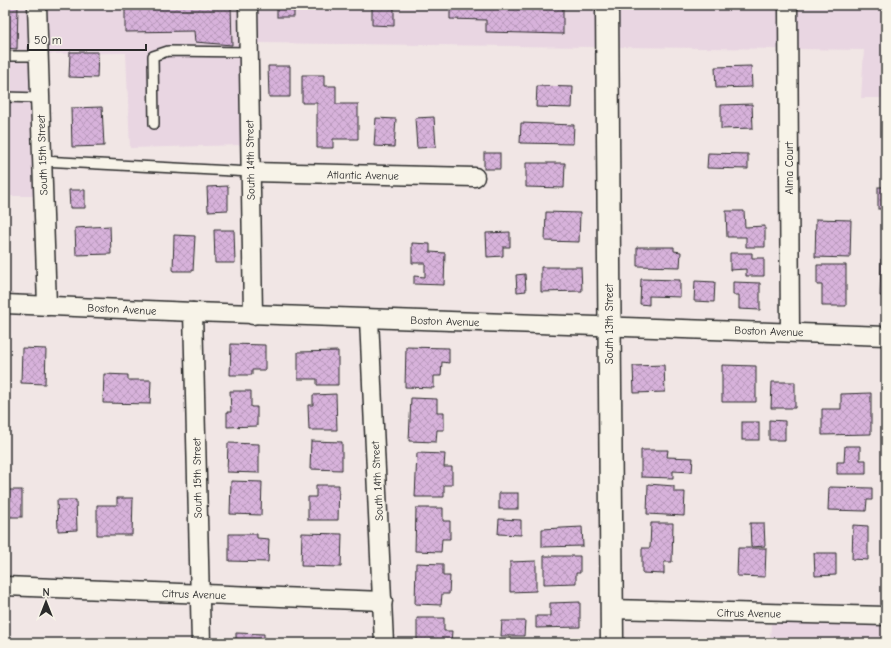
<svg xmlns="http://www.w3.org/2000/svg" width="891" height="648" viewBox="0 0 891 648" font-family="'Comic Neue',sans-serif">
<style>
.built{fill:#e9d6e2}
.building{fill:url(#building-cross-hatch);stroke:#2b2b2b}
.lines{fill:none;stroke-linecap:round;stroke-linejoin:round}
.service-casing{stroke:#2b2b2b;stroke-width:12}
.minor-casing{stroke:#2b2b2b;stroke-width:21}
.tertiary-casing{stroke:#2b2b2b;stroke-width:25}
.service{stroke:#f7f3e8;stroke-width:9}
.minor{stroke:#f7f3e8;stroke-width:18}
.tertiary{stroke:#f7f3e8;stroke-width:22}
.labels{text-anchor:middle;stroke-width:3.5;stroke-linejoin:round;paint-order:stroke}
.street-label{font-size:11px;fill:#2b2b2b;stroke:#f7f3e8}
</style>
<defs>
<pattern id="building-cross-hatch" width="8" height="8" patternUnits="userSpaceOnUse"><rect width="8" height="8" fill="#d7b2db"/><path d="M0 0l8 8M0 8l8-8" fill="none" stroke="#b999bc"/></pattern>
</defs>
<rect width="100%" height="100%" fill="#f1e6e5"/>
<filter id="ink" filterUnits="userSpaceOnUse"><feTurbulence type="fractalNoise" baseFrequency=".025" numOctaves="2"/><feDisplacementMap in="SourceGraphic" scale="8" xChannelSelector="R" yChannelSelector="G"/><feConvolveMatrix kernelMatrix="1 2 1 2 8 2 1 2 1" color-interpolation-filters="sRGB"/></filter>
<g filter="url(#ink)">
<g class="built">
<polygon points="5,5 29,5 35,196 5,196"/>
<polygon points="45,5 239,5 242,145 130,148 126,53 47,54"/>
<polygon points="256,5 599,5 599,47 256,43"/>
<polygon points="615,5 780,5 780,49 616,47"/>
<polygon points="796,5 886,5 886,98 861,98 864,50 796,49"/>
<polygon points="771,622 886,625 886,643 770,643"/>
</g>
<g class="building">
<polygon points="5,5 18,5 17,49 5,48"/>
<polygon points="125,5 231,5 232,45 195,42 194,31 125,32"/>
<rect x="277" y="5" width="17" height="12"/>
<polygon points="372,5 394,5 394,26 372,25"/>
<polygon points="450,5 563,5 563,34 486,32 486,20 450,19"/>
<polygon points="70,52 98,52 97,78 69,77"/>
<polygon points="268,66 290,66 290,97 269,97"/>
<polygon points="751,66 752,87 716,88 715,67"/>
<polygon points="302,75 324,75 324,86 336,86 336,104 358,104 358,139 333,139 333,148 317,148 317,103 302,103"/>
<polygon points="537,86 573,87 572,108 536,107"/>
<polygon points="752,104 753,128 721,129 721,105"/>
<polygon points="102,107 104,146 72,147 71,108"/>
<polygon points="434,117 436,147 417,148 415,118"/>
<polygon points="376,118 396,119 394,147 374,146"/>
<polygon points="521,123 574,125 573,144 520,143"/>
<rect x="484" y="153" width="16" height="16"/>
<polygon points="708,153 748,154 748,169 707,168"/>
<polygon points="526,163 565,163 564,188 526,187"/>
<polygon points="228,186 228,210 208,211 207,187"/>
<rect x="878" y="187" width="8" height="22"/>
<polygon points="69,190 85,190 85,208 70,208"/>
<polygon points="726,211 744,211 745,227 765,226 765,247 746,247 746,237 727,237"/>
<polygon points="546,212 580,213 579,242 545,241"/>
<polygon points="816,219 851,220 850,258 815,257"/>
<polygon points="110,226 111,254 76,255 75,228"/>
<polygon points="214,230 234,230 235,263 215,263"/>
<polygon points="510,232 510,247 503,247 503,256 487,257 486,233"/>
<polygon points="174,235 195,236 193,271 173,271"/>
<polygon points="412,243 430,244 430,252 445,253 444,285 414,284 414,276 425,277 425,263 412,263"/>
<polygon points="637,247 674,247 674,251 681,252 680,267 637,266"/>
<polygon points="730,253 752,253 752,258 764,258 764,276 746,276 746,269 730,270"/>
<polygon points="881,259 886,260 886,296 880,296"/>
<polygon points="817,265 846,265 846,306 822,306 822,285 817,285"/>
<polygon points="541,267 581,267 582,291 541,292"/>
<polygon points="525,274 526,291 517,292 516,275"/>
<polygon points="641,279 680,280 680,297 649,296 649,305 640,304"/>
<polygon points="695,281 715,282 714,302 694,301"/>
<polygon points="733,282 760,283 760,310 739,309 739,295 733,295"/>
<polygon points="231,344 265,345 265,370 252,370 252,375 230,375"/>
<polygon points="406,347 449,348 449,363 442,362 441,376 434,376 434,388 405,387"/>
<polygon points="22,348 46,349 45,384 21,383"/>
<polygon points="338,351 338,385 317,385 317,379 298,379 298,352"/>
<polygon points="664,365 665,392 634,393 633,366"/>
<polygon points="722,365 756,366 756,402 722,402"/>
<polygon points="104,374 128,375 128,380 151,380 150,404 103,403"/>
<polygon points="772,382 795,382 795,408 771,408"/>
<polygon points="230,391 251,391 251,407 257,407 257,426 227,427 227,412 231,412"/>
<polygon points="871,393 871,434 822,435 822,409 841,409 841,394"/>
<polygon points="336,394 337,430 309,430 308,405 313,405 313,395"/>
<polygon points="411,398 437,399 437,412 444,412 444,430 437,430 436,442 409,441"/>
<polygon points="769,420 785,421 785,440 769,440"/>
<rect x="742" y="422" width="17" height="18"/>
<polygon points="311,441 342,442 342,470 310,469"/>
<polygon points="228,443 259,444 259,473 227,472"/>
<polygon points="845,446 860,446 860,460 866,460 866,474 837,474 837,462 844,462"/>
<polygon points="641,450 668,450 667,457 693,458 692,472 673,471 673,478 641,477"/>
<polygon points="417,453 445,454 444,467 452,467 452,485 444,485 444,497 415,497"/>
<polygon points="231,481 262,482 261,515 230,514"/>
<polygon points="648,484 674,486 674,492 685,492 684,516 647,514"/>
<polygon points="316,485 339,485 338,520 308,520 308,497 316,497"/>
<polygon points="829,487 872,488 872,500 867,500 866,511 828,510"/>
<rect x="5" y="490" width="17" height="27"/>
<rect x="499" y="493" width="19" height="16"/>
<polygon points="117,498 133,498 132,535 97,535 97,505 117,505"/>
<polygon points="57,500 76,500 77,530 58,531"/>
<polygon points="416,508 443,508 443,521 450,521 450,539 442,539 441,552 415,551"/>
<polygon points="499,519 521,520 521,535 498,534"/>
<polygon points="651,523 673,523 672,562 664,562 664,574 642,573 642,548 650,548"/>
<polygon points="750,523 764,523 765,546 751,547"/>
<polygon points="853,525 868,526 868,560 852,559"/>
<polygon points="582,527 583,546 542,547 542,529"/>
<polygon points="302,533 342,534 341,567 301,566"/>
<polygon points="229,534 257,534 257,538 269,539 268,562 229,561"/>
<polygon points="738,548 766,548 765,577 737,576"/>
<polygon points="814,553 836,553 836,575 815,576"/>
<polygon points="544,556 580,556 580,573 576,573 576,583 544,584"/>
<polygon points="536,561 536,591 510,592 510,562"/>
<polygon points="416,563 443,564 443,576 450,576 449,594 442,594 441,605 415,604"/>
<polygon points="580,602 580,627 536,628 536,616 550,616 550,603"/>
<polygon points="417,618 444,618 444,631 452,631 451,643 417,643"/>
<polygon points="502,621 525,621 524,636 501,636"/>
<polygon points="236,633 264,634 264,643 236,643"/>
<rect x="311" y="641" width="31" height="2"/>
</g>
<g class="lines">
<g class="service-casing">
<g id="service">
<polyline points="5,56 39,56"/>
<polyline points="5,97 40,98"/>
<polyline points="154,124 153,56 168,51 248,52"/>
<polyline points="42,161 251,172"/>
</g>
</g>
<g class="minor-casing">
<g id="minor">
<polyline points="37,5 47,306"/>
<polyline points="248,5 253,315"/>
<polyline points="788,5 790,332"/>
<polyline points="251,172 475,177"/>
<polyline points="5,304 193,312 886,336"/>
<polyline points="193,312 201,643"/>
<polyline points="369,319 384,643"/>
<polyline points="5,586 383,601"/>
<polyline points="611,609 886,616"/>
</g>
</g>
<g class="tertiary-casing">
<polyline id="tertiary" points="607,5 612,643"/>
</g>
<use href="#service" class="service"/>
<use href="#minor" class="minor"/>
<use href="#tertiary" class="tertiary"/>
</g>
</g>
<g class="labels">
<g class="street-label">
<text transform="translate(42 155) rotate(-92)" y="4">South 15th Street</text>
<text transform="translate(250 160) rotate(-91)" y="4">South 14th Street</text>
<text transform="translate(789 168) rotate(-90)" y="4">Alma Court</text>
<text transform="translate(363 175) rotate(1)" y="4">Atlantic Avenue</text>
<text transform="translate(122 309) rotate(3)" y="4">Boston Avenue</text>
<text transform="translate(445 321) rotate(2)" y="4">Boston Avenue</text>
<text transform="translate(609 324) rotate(-90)" y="4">South 13th Street</text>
<text transform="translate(769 331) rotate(2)" y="4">Boston Avenue</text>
<text transform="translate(197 478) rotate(-91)" y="4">South 15th Street</text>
<text transform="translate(377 481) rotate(-93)" y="4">South 14th Street</text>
<text transform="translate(194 594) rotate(2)" y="4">Citrus Avenue</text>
<text transform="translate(749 613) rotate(1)" y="4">Citrus Avenue</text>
</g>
</g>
<rect width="891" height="648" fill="none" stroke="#f7f3e8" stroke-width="20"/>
<rect x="10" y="10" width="871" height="628" fill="none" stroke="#2b2b2b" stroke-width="1.5" filter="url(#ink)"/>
<g transform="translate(46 602)" stroke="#f7f3e8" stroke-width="3" paint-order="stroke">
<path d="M0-3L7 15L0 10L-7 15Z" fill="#2b2b2b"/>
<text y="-6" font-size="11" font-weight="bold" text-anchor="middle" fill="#2b2b2b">N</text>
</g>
<path d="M28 44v6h118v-6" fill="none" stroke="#2b2b2b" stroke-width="2"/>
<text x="34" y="44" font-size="12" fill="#2b2b2b" stroke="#f7f3e8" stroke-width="3" paint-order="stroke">50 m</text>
</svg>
